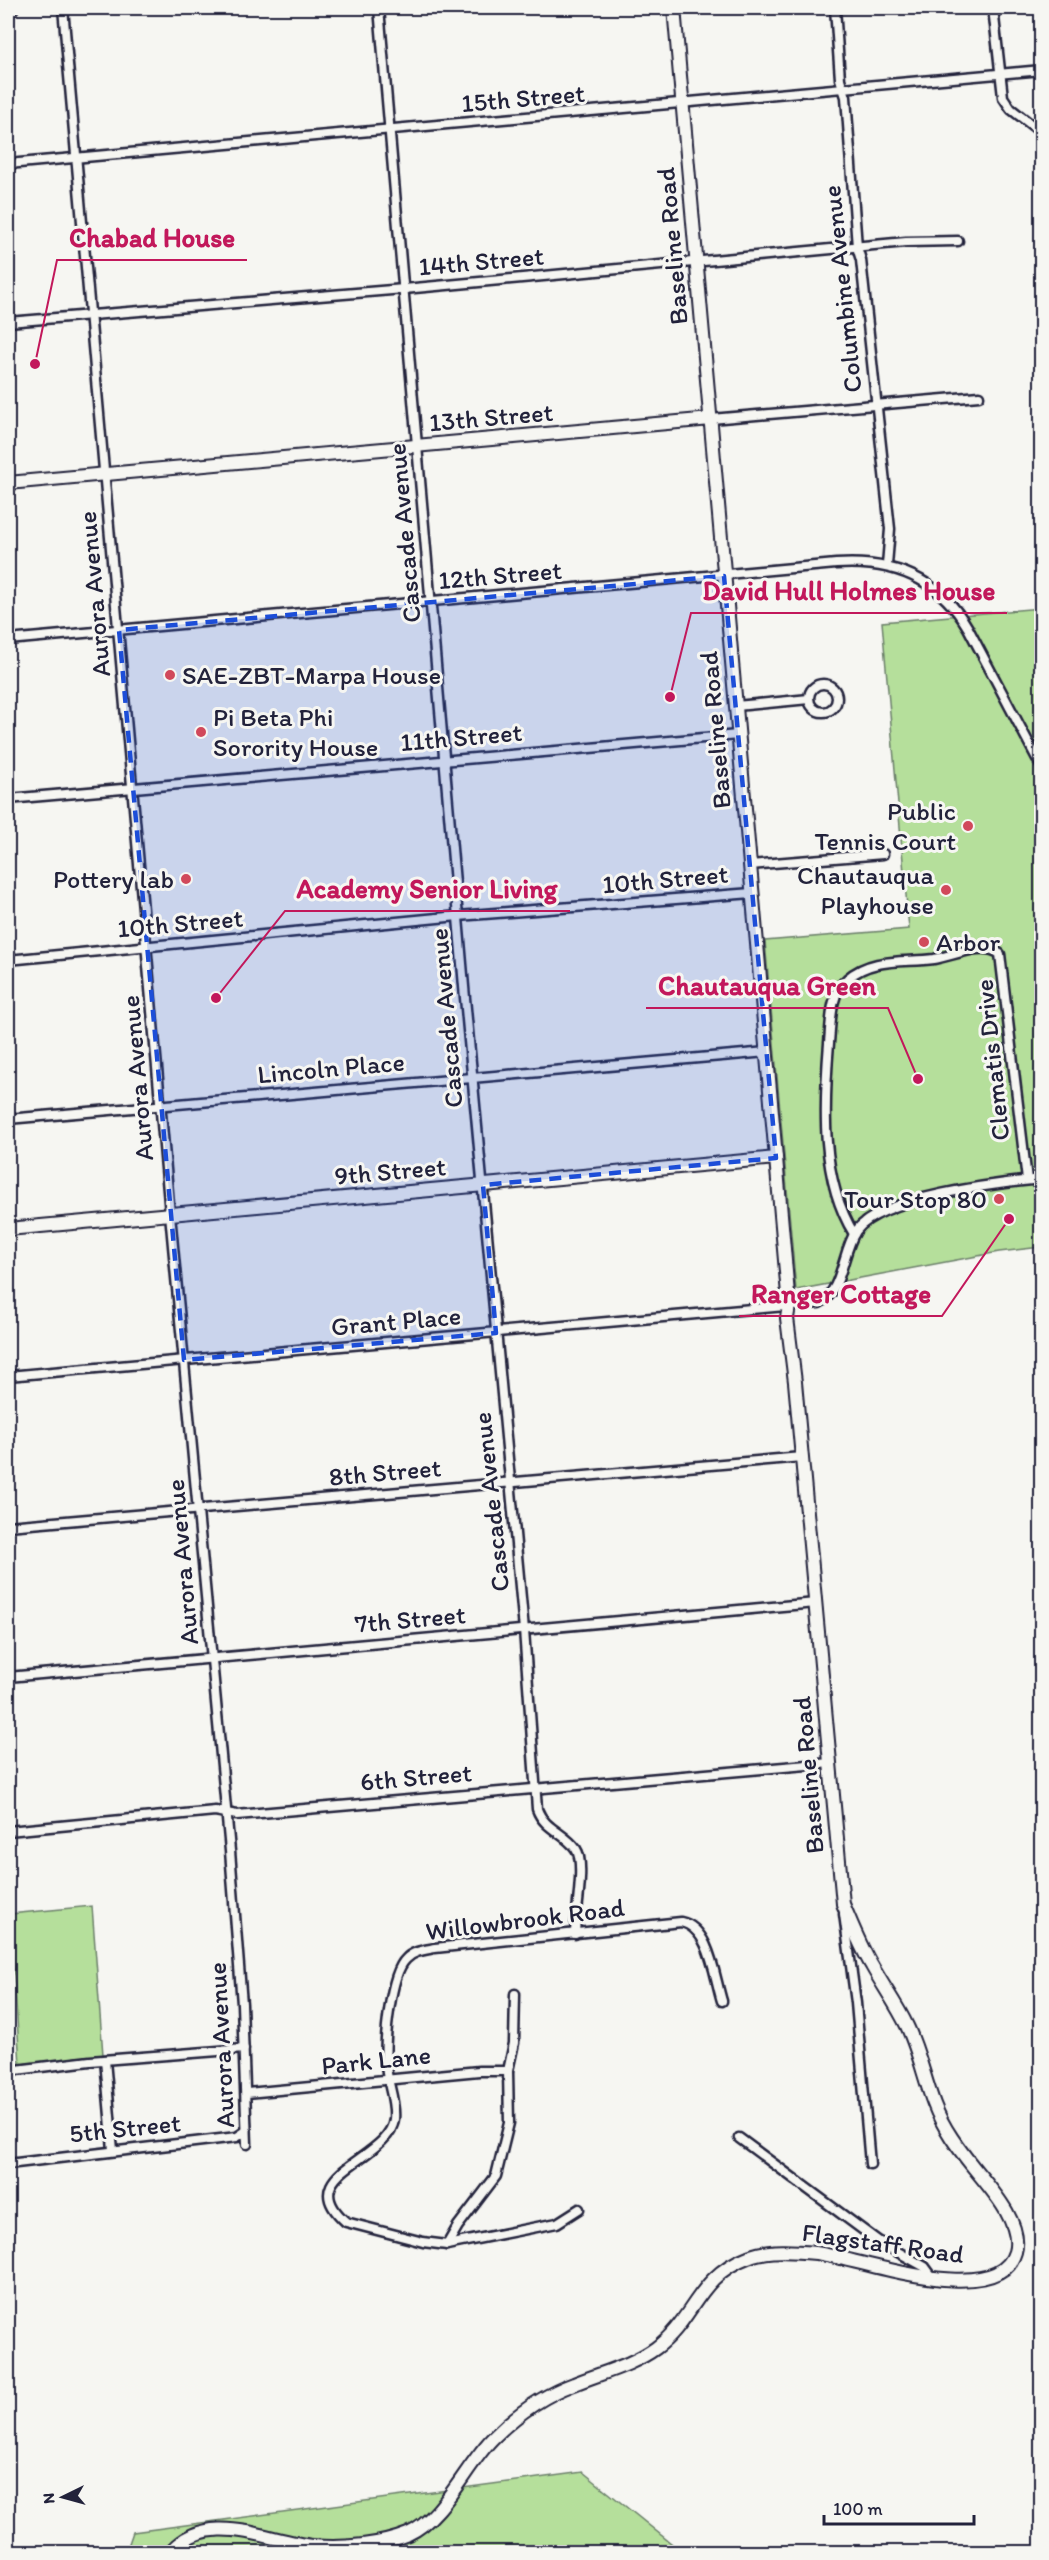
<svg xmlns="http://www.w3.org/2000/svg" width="1049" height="2560" viewBox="0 0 1049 2560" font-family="Itim,sans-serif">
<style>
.green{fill:#b5df9b;stroke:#6c806b;stroke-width:1.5}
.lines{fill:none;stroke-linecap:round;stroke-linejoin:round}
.street-casing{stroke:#22223b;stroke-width:13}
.secondary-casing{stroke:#22223b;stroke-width:16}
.street{stroke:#f6f6f2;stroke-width:8}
.secondary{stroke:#f6f6f2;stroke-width:12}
.marked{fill:#1d4ed8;fill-opacity:0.2;stroke:#1d4ed8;stroke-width:4.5;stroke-dasharray:12 8;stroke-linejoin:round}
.poi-dot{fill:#d1495b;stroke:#f6f6f2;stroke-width:2}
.labels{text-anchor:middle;stroke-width:6;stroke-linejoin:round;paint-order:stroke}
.street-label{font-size:26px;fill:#22223b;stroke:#f6f6f2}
.poi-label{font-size:26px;fill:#22223b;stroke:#f6f6f2;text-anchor:end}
.leader{fill:none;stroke:#c2185b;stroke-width:2}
.callout-dot{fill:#c2185b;stroke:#f6f6f2;stroke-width:2}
.callout-label{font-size:27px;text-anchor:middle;font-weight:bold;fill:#c2185b;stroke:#f6f6f2;stroke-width:6;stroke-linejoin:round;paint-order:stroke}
</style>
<rect width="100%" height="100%" fill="#f6f6f2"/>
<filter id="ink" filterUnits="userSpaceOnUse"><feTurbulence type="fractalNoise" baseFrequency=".0167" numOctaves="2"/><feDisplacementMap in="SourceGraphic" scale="12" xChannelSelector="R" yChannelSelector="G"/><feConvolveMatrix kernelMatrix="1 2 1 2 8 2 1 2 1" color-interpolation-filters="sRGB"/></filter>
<g filter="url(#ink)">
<g class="green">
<polygon points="1041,608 1041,1247 999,1252 796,1290 765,941 909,929 882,622"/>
<polygon points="92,1906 103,2055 20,2064 10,1914"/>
<polygon points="583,2472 682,2552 126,2552 133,2532"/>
</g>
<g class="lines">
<g class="street-casing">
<g id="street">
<polyline points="8,8 14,8"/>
<polyline points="63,8 170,1214 230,1851 242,2004 247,2144"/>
<path d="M379,8l86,990 59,632 13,179c7,20 28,24 39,40 10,14 -1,67 -1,85"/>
<polyline points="835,8 840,79 846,97 857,247 861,260 890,529 887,565"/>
<polyline points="993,8 1003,97 1011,109 1042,133"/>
<polyline points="8,164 1042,70"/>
<polyline points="8,322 404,289 906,242 958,241"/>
<polyline points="711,419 979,396"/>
<path d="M8,640l828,-76c56,-4 103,14 132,64l74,140"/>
<circle cx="823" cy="698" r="14"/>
<polyline points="736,706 809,699"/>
<polyline points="8,799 738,735"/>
<polyline points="750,865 883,854"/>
<polyline points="8,960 458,916 752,893"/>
<polyline points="8,1119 767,1052"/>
<path d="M854,1234c-34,-55 -30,-129 -25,-191 2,-21 1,-50 18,-64 25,-22 57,-16 87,-20 19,-3 49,-18 66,-5l27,226"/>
<path d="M8,1376l811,-73c24,-11 23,-52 37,-72 24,-34 143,-48 186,-52"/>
<polyline points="8,1526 802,1457"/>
<polyline points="8,1677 816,1603"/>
<polyline points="8,1831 215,1811 237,1815 830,1763"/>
<polyline points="844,1914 856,2003 870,2164"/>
<polyline points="105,2060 113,2150"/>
<polyline points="8,2071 90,2061 244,2049"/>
<polyline points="247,2093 479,2071 508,2071"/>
<polyline points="739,2138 878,2241 925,2267 933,2278"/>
<polyline points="8,2164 237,2137 246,2131"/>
<path d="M579,2209l-22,14 -110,22 -24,-3 -77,-20c-56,-49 44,-62 48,-103 2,-18 -7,-36 -8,-54 -2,-22 4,-91 20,-106 7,-8 19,-9 29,-11l246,-26c29,6 33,54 41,79"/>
<polyline points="447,2245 458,2226 496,2176 509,2123 508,2071 514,2043 515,1994"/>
</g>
</g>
<g class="secondary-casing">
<g id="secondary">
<polyline points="8,483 711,419"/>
<polyline points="8,1229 776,1158"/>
<path d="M170,2552c39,-44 96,-11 143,-6 29,3 68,-1 95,-12 35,-15 59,-71 86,-97 23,-23 50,-42 80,-53 27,-11 59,-19 82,-36 38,-28 41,-72 92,-91 20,-8 46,-6 68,-4 40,5 182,58 199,-1 8,-29 -25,-64 -41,-84 -16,-20 -31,-40 -40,-64 -10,-26 -15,-53 -27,-78 -10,-21 -24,-40 -35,-60 -12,-20 -20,-41 -29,-62l-48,-522 -8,-64 2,-12 -13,-148 -102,-1150"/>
</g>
</g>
<use href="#street" class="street"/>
<use href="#secondary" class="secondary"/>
</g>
</g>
<path class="marked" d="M724,576l52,582 -293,27 13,148 -312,27 -65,-730z"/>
<g class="poi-dot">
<circle cx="170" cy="675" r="6"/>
<circle cx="201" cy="732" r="6"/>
<circle cx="968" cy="826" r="6"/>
<circle cx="186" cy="879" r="6"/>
<circle cx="946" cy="890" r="6"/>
<circle cx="924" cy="942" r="6"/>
<circle cx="999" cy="1199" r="6"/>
</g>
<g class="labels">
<g class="street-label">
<text transform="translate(523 98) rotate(-5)" y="9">15th Street</text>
<text transform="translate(672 246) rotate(-95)" y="9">Baseline Road</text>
<text transform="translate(481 261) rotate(-5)" y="9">14th Street</text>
<text transform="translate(842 289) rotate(-96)" y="9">Columbine Avenue</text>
<text transform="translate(491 417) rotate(-5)" y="9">13th Street</text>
<text transform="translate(404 533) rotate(-95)" y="9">Cascade Avenue</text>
<text transform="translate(500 575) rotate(-5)" y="9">12th Street</text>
<text transform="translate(94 594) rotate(-95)" y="9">Aurora Avenue</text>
<text transform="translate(715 730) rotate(-95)" y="9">Baseline Road</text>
<text transform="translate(461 737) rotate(-5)" y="9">11th Street</text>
<text transform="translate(665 879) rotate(-5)" y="9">10th Street</text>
<text transform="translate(180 923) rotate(-5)" y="9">10th Street</text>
<text transform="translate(446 1018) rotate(-95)" y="9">Cascade Avenue</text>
<text transform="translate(992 1060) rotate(-96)" y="9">Clematis Drive</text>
<text transform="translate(331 1068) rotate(-5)" y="9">Lincoln Place</text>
<text transform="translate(137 1078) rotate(-95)" y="9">Aurora Avenue</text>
<text transform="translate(390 1171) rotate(-5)" y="9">9th Street</text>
<text transform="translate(396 1321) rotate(-5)" y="9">Grant Place</text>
<text transform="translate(385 1472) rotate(-5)" y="9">8th Street</text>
<text transform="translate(491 1502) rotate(-96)" y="9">Cascade Avenue</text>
<text transform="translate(182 1562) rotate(-95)" y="9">Aurora Avenue</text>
<text transform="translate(410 1619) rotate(-5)" y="9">7th Street</text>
<text transform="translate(808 1775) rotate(-95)" y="9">Baseline Road</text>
<text transform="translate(416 1777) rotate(-5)" y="9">6th Street</text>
<text transform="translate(525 1919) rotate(-7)" y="9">Willowbrook Road</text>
<text transform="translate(221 2045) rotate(-93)" y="9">Aurora Avenue</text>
<text transform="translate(376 2060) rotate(-6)" y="9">Park Lane</text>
<text transform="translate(125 2128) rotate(-6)" y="9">5th Street</text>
<text transform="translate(883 2243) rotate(8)" y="9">Flagstaff Road</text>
</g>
<g class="poi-label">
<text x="182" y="684" text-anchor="start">SAE-ZBT-Marpa House</text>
<text x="213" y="726" text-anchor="start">Pi Beta Phi<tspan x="213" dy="30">Sorority House</tspan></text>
<text x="956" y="820">Public<tspan x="956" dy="30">Tennis Court</tspan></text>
<text x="934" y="884">Chautauqua<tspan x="934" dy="30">Playhouse</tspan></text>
<text x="174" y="888">Pottery lab</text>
<text x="936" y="951" text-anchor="start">Arbor</text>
<text x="987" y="1208">Tour Stop 80</text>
</g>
</g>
<path class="leader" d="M35 364L57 260H247M670 697L691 613H1007M216 998L285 911H570M918 1079L888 1008H646M1009 1219L942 1316H739"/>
<g class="callout-dot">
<circle cx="35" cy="364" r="6"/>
<circle cx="670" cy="697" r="6"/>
<circle cx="216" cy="998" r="6"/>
<circle cx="918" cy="1079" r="6"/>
<circle cx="1009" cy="1219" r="6"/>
</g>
<g class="callout-label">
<text x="152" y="247">Chabad House</text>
<text x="849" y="600">David Hull Holmes House</text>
<text x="427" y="898">Academy Senior Living</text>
<text x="767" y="995">Chautauqua Green</text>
<text x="841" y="1303">Ranger Cottage</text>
</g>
<rect width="1049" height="2560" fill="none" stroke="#f6f6f2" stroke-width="30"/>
<rect x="15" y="15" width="1019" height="2530" fill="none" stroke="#22223b" stroke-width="2" filter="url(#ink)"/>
<g transform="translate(63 2497) rotate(265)" stroke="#f6f6f2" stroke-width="4.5" paint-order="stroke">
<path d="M0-4.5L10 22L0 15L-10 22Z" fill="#22223b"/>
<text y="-9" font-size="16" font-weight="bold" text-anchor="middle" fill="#22223b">N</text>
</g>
<path d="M824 2515v9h150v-9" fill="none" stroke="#22223b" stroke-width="3"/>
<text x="833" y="2515" font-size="18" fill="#22223b" stroke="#f6f6f2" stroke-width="4.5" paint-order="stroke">100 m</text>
</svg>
